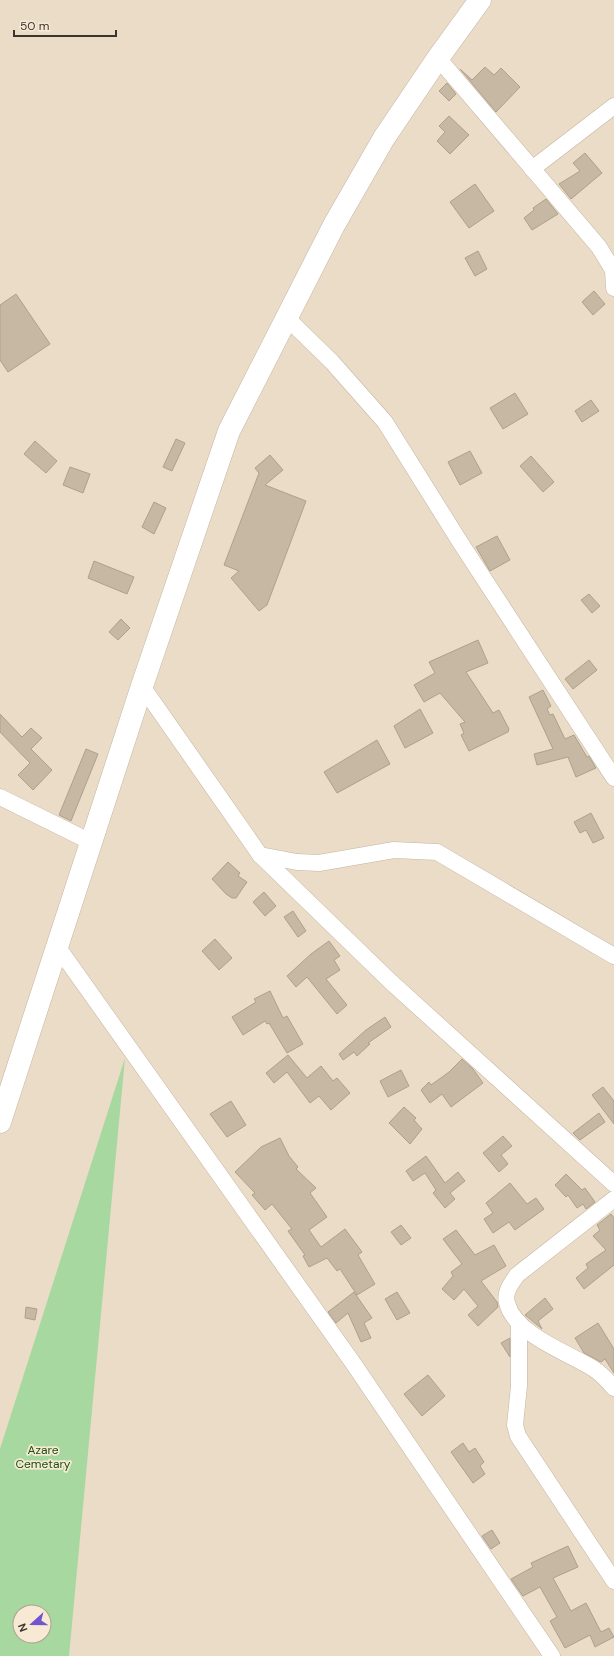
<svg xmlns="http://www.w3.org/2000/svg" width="614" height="1656" viewBox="0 0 614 1656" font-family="'DM Sans',sans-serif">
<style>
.green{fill:#a7d89f;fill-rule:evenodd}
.building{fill:#c6b8a3;stroke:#aea08c}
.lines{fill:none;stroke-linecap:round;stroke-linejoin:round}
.street-casing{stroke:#c3b5a0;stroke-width:17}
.secondary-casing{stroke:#c3b5a0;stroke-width:23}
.street{stroke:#fff;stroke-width:16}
.secondary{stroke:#fff;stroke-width:22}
.labels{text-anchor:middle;stroke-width:3.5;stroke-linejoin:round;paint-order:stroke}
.park-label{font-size:12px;fill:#195210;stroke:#f8e9d4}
</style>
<rect width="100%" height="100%" fill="#ebdcc7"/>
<path class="green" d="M125,1058l-56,598h-69v-207zM20,1612h24v24h-24z"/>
<g class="building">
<polygon points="485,67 494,75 501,68 520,87 496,112 460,69 472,80"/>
<polygon points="447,83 456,94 449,101 439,91"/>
<polygon points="449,116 469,135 450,154 437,141 445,132 439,126"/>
<polygon points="585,153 602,173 571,199 559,184 580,171 573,163"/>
<polygon points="475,184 494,211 469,228 450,202"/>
<polygon points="546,199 558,214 532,230 524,218 534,210 533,208"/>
<polygon points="478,251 487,269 475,276 465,258"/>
<polygon points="594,291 605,304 593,315 582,302"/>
<polygon points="16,294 50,344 8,372 0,360 0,305"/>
<polygon points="515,393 528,414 503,429 490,408"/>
<polygon points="591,400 599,411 582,422 575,411"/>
<polygon points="176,439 185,443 172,471 163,467"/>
<polygon points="35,441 57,461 46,473 24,454"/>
<polygon points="470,451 482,473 460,485 448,462"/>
<polygon points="270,455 283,470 265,485 306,501 267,605 259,611 231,578 239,571 224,565 259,473 255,468"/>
<polygon points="531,456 554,482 543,492 520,466"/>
<polygon points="70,467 90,474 83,493 63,485"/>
<polygon points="154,502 166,508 154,534 142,527"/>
<polygon points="497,536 510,560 490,571 476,547"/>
<polygon points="94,561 134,577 127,594 88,578"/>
<polygon points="589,594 600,606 592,613 581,600"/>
<polygon points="121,619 130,628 118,640 109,632"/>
<polygon points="478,640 488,663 466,672 493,713 499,710 509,729 508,732 469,751 461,735 464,733 460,724 465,722 440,693 424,702 414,685 435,673 429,662"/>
<polygon points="589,660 597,670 573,689 565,679"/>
<polygon points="543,690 551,706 547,709 550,715 553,714 565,739 574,735 587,757 589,756 596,768 576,777 568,757 537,765 534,754 553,749 529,697"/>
<polygon points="420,709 433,733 405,748 394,726"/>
<polygon points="0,714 22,737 31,728 42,738 31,749 52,770 33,790 18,775 30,763 0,732"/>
<polygon points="377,740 390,764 337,793 324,772"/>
<polygon points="86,749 98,754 71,821 59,815"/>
<polygon points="591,813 604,838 593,843 586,830 580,833 574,822"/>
<polygon points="228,862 240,873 238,876 247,882 236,898 232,898 226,894 212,879"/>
<polygon points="264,892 276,906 265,916 253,902"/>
<polygon points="293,911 306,931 298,937 284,917"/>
<polygon points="215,939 232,958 219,970 202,951"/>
<polygon points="329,941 340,956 334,960 340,970 326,979 347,1005 337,1014 307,977 296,987 287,976 311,954"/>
<polygon points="270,991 283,1018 287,1016 303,1044 287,1053 269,1023 267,1024 265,1021 243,1035 232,1017 256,1002 254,999"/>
<polygon points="385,1017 391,1027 368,1043 370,1044 357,1056 354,1052 343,1060 339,1054 366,1030"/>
<polygon points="288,1055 307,1078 321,1066 333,1081 337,1078 350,1093 331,1110 319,1096 310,1103 287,1072 274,1083 266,1073"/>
<polygon points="462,1059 473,1069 483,1083 451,1107 442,1094 430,1103 421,1090 429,1082 431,1085 449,1072"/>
<polygon points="401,1070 409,1086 388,1097 380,1081"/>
<polygon points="603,1087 614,1101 614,1124 592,1095"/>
<polygon points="231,1101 246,1125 227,1137 210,1114"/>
<polygon points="404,1107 416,1118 414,1120 422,1129 410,1144 389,1123"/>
<polygon points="599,1113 605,1122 580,1140 573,1133"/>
<polygon points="503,1136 512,1146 501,1155 508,1164 499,1172 483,1153"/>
<polygon points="280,1138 289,1156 298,1167 296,1169 316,1188 310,1193 327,1217 309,1230 321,1247 345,1229 362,1252 358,1255 375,1284 357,1295 340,1269 337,1271 327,1258 309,1267 303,1256 305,1255 288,1231 292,1229 272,1204 265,1210 252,1195 255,1193 235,1172 261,1147"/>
<polygon points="426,1156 445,1183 458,1172 465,1181 450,1193 455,1199 445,1208 433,1193 436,1190 425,1173 413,1181 406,1171"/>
<polygon points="566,1174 582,1190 585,1188 595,1202 586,1209 583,1204 577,1208 568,1195 566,1197 555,1185"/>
<polygon points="510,1183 527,1204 536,1198 544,1209 515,1230 509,1222 493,1233 484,1219 493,1213 486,1203"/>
<polygon points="611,1214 614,1218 614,1265 584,1289 576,1278 588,1268 586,1264 606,1250 593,1236 600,1230 597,1225"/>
<polygon points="401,1225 411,1238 401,1245 391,1232"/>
<polygon points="456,1230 475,1255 494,1245 506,1266 481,1281 497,1302 498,1307 478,1326 468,1315 478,1306 464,1289 454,1300 442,1289 453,1276 451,1272 462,1264 443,1239"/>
<polygon points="354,1292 372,1318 364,1323 371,1338 361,1342 348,1313 336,1323 328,1312"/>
<polygon points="397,1292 410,1313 397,1320 385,1299"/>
<polygon points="545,1298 553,1309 538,1321 542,1329 525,1315"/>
<polygon points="26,1307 37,1309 35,1320 25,1318"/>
<polygon points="598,1323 614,1349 614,1373 605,1359 601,1362 584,1353 575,1338"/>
<polygon points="510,1338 510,1357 501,1343"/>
<polygon points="428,1375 445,1396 422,1416 404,1394"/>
<polygon points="463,1443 469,1452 475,1448 484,1462 480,1466 485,1474 473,1483 451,1452"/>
<polygon points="492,1530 500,1543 491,1549 482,1536"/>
<polygon points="568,1546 578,1567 553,1578 571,1611 586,1603 601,1632 609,1628 614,1637 595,1647 590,1635 565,1648 550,1621 557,1617 540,1587 523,1596 511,1579 533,1567 531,1563"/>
</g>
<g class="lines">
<g class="street-casing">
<g id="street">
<polyline points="438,58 599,247 613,270 614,288"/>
<polyline points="532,169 614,106"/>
<polyline points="287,318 332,362 385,422 460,542 614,778"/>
<polyline points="142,686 260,855 391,982 614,1184"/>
<polyline points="0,797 91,842"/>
<polyline points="260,855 297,862 319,863 394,850 437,852 614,956"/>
<polyline points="57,946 353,1363 552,1656"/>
<path d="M614,1199l-97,76c-6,9 -13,17 -10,28 8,32 62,50 87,66 8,5 14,12 20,19"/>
<polyline points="519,1323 519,1386 515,1425 518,1436 614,1581"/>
</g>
</g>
<g class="secondary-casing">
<polyline id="secondary" points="0,1122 142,686 229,431 334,225 384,138 438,58 480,0"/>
</g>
<use href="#street" class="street"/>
<use href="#secondary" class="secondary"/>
</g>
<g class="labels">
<g class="park-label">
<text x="43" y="1454">Azare<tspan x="43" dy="14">Cemetary</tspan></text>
</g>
</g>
<g transform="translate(32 1624) rotate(249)"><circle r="19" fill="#f8e9d4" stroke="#aca191"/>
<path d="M0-3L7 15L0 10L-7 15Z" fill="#7154ce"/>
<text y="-6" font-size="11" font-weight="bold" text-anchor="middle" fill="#3b362d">N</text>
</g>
<path d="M14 30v6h102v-6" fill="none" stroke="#3b362d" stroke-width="2"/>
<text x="20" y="30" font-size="12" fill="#3b362d" stroke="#f8e9d4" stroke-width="3" paint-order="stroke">50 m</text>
</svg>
